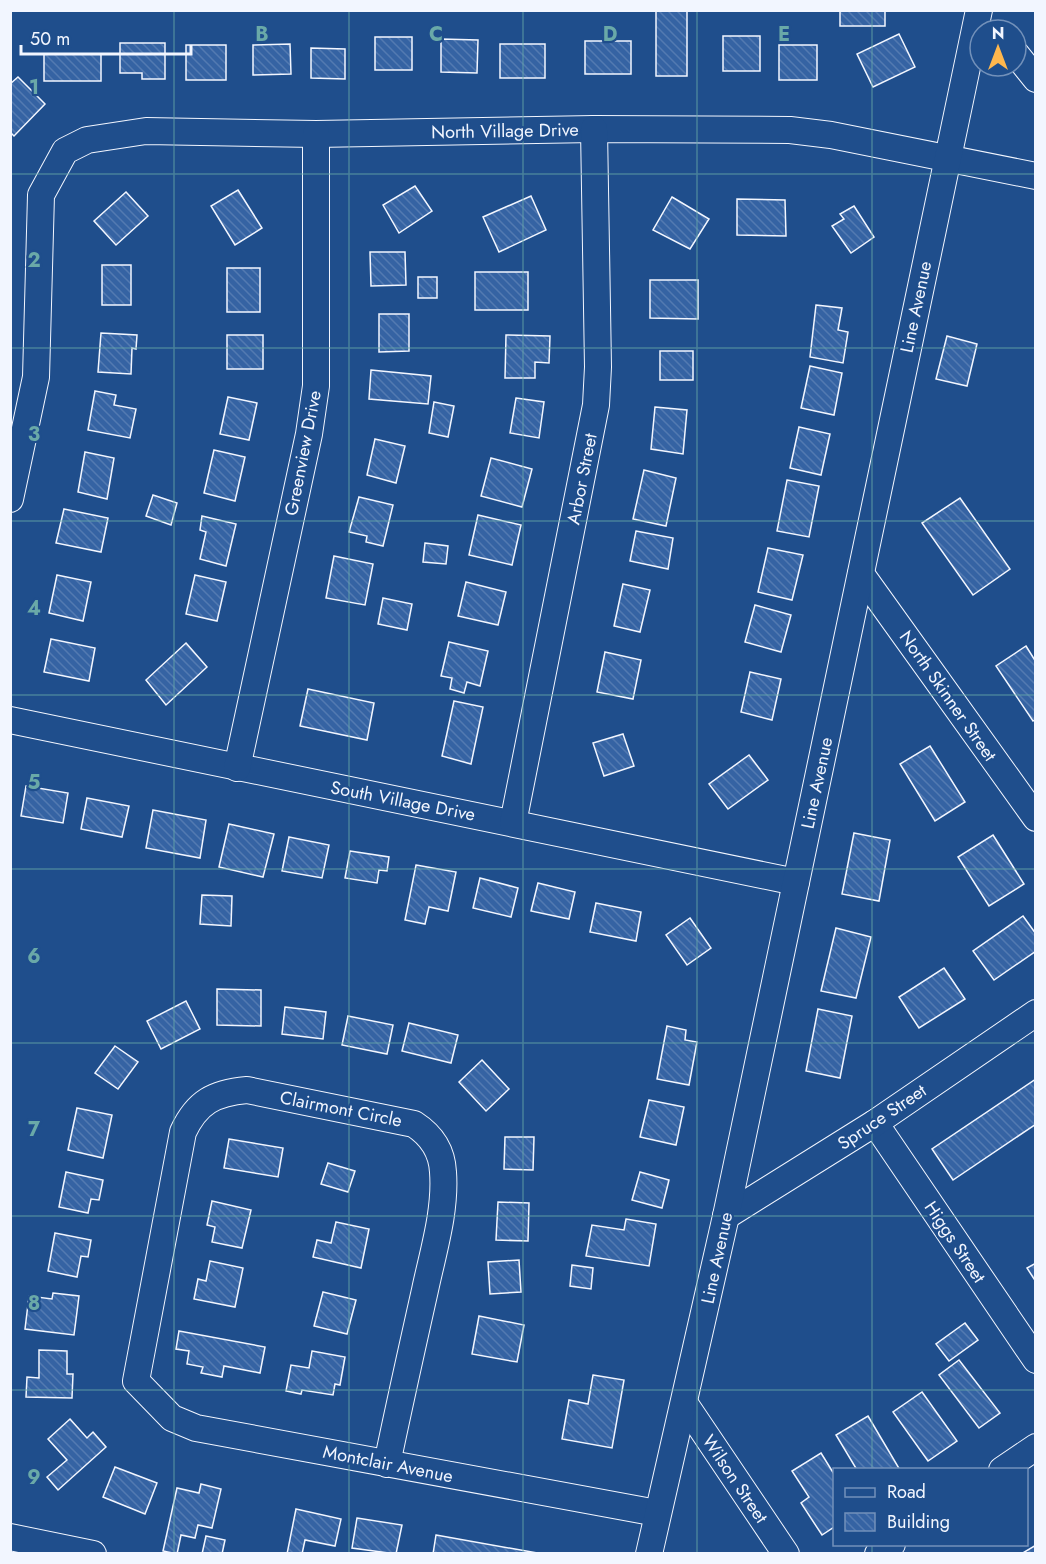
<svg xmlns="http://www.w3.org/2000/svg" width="1046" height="1564" viewBox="0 0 1046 1564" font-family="Jost,sans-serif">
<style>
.building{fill:url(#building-back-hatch);stroke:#f2f6ff;stroke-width:1.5}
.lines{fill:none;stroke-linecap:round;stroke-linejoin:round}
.minor-casing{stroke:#f2f6ff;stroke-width:28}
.minor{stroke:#1f4e8c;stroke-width:26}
.grid{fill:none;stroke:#6aa9a8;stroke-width:1.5;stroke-opacity:0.55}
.labels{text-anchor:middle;stroke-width:4.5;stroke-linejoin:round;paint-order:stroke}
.street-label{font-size:18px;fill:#f2f6ff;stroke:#1f4e8c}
.grid-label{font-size:20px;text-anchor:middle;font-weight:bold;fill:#6aa9a8;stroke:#1f4e8c;stroke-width:4.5;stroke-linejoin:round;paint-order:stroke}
</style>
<defs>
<pattern id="building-back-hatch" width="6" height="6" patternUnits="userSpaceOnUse" patternTransform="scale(1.5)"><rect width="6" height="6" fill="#3563a3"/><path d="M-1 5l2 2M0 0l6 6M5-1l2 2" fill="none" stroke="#537ab1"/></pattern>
</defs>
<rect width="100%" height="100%" fill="#1f4e8c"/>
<g class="building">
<rect x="656" y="10" width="31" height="66"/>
<rect x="840" y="10" width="45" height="16"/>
<polygon points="899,34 915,67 873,87 857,54"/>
<rect x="723" y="36" width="37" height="35"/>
<rect x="375" y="37" width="37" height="33"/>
<polygon points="441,39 478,40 477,73 441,72"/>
<rect x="585" y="41" width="46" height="33"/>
<polygon points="120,43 165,43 165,79 142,79 142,73 120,73"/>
<polygon points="290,44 291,74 253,75 253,45"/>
<rect x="500" y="44" width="45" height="34"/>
<rect x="186" y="45" width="40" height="35"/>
<rect x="779" y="45" width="38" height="35"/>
<polygon points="311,48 345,49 345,79 311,78"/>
<rect x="44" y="54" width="57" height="27"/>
<polygon points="18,77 45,104 14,136 10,132 10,84"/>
<polygon points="415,186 432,211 399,233 383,205"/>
<polygon points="238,190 262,228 235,245 211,206"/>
<polygon points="126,192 148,216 116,245 94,221"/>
<polygon points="531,196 546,230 499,252 483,217"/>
<polygon points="672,197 709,219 690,249 653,230"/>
<polygon points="737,199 785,200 786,236 737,235"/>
<polygon points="854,206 874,237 851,253 832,226 844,219 840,214"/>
<polygon points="370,252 405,252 406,285 371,286"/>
<rect x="102" y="265" width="29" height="40"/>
<rect x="227" y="268" width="33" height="44"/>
<rect x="475" y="272" width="53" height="38"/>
<rect x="418" y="277" width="19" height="21"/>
<polygon points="650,280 698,280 698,319 650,318"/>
<polygon points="816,305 842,308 838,330 848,332 843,363 810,357"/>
<polygon points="379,314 409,314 409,351 379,352"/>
<polygon points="101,333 137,335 136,349 132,348 131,374 98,372"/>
<rect x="227" y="335" width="36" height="34"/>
<polygon points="506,335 550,336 549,363 535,362 535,378 505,378"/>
<polygon points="947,336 977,344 967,386 936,379"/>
<rect x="660" y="351" width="33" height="29"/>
<polygon points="810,366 842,373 834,415 801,408"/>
<polygon points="371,370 431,376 428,404 369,399"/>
<polygon points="95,391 116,395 114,405 136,409 130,438 88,430"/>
<polygon points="228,397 257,403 249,440 220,434"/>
<polygon points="516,398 544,402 539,438 510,433"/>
<polygon points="434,402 454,406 448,437 429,433"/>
<polygon points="655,407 687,410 683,454 651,449"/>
<polygon points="799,427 830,434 821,475 790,468"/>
<polygon points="375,439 405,446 396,483 367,475"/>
<polygon points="214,450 245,457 235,501 204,493"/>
<polygon points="85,452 114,458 107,499 78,492"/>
<polygon points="491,458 532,469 522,507 481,496"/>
<polygon points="644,470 676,478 666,526 633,519"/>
<polygon points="787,480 819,486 809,537 777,531"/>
<polygon points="153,495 177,503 171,525 146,516"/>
<polygon points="359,497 393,505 383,546 366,542 367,536 349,532"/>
<polygon points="960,498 1010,569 973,595 922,523"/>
<polygon points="64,509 108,518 101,552 56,543"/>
<polygon points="478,515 521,525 512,565 469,555"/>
<polygon points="202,516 236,524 226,566 200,559 206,532 200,530"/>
<polygon points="636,531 673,538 668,569 630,561"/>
<polygon points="425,543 448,546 446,564 423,562"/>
<polygon points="768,548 803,555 792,600 758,592"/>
<polygon points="334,556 373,564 365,605 326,598"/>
<polygon points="57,575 91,582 83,621 49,613"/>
<polygon points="195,575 226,582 217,621 186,614"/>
<polygon points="466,582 506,592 498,625 458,616"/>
<polygon points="623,584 650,590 640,632 614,626"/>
<polygon points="383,598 412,604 407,630 378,624"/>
<polygon points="755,605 791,615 781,652 745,642"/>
<polygon points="51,639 95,648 89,681 44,672"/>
<polygon points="449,642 488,651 480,686 467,682 464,693 450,689 452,678 441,676"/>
<polygon points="186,643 207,667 166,705 146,680"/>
<polygon points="1026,646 1036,662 1036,719 1033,721 996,666"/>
<polygon points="605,652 641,660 633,699 597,692"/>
<polygon points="750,672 781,679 772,720 741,712"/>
<polygon points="308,689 374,703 367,740 300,726"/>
<polygon points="454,701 483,707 471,764 442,756"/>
<polygon points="623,734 634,766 604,776 593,743"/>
<polygon points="930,746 965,802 935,821 900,764"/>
<polygon points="749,755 768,780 728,809 709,784"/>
<polygon points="26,786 68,793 63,823 21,816"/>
<polygon points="87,798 129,806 122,837 81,829"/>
<polygon points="153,810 206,820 200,858 146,848"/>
<polygon points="229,824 274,834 263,877 219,867"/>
<polygon points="854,833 890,840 879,901 842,894"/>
<polygon points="993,835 1024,884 989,906 958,857"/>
<polygon points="289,837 329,845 322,878 282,871"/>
<polygon points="350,851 389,857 387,871 379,870 377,883 345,878"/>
<polygon points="416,865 456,872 448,911 429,907 425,924 405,920"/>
<polygon points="480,878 518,888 511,917 473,908"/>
<polygon points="538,883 575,892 569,919 531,911"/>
<polygon points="202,895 232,896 231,926 200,924"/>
<polygon points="596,903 641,912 636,941 590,932"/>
<polygon points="1023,916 1036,934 1036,951 994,980 973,951"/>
<polygon points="690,918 711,948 687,965 666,935"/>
<polygon points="836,928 871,937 856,998 821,991"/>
<polygon points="944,968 965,999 919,1028 899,997"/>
<polygon points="217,989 261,990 261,1026 217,1025"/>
<polygon points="186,1001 200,1029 161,1049 147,1021"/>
<polygon points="285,1007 326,1012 323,1039 282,1034"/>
<polygon points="818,1009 852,1016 840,1078 806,1071"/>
<polygon points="348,1016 393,1025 387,1054 342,1045"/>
<polygon points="409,1023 458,1035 451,1063 402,1051"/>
<polygon points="667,1026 686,1030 685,1040 697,1042 689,1085 657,1079"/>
<polygon points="115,1046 138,1062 118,1089 95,1073"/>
<polygon points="482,1060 509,1089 486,1111 459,1082"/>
<polygon points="1036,1079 1036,1124 953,1180 932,1149"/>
<polygon points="649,1100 684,1107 676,1145 640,1137"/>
<polygon points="77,1108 112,1115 103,1158 68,1150"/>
<polygon points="505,1137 534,1137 533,1170 504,1169"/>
<polygon points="229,1139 283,1148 278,1177 224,1168"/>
<polygon points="328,1163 355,1171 348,1192 321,1184"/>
<polygon points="66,1172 103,1180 99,1200 91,1199 88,1213 59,1207"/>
<polygon points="640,1172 669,1180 662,1208 632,1200"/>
<polygon points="212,1201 251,1210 242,1248 212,1242 215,1227 207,1225"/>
<polygon points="498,1202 529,1203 528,1241 496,1240"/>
<polygon points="626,1219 656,1224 649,1266 586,1256 592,1225 624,1230"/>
<polygon points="336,1222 369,1229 361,1268 313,1257 317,1240 331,1243"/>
<polygon points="55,1233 91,1240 88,1257 81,1256 77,1277 48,1271"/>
<polygon points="519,1260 521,1292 490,1294 488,1262"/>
<polygon points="210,1261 243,1268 235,1307 194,1299 198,1279 206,1281"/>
<polygon points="1036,1263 1036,1282 1027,1268"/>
<polygon points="572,1265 593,1268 591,1289 570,1286"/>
<polygon points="323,1292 356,1300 347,1334 314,1326"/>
<polygon points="53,1293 79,1296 74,1335 25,1329 29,1296 52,1299"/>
<polygon points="479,1316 524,1325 517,1362 472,1354"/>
<polygon points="965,1323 978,1340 949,1361 936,1344"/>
<polygon points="179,1331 265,1347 260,1373 224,1366 222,1377 201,1373 203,1367 187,1364 189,1351 176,1349"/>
<polygon points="39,1350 67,1351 67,1374 73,1374 72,1398 26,1397 27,1377 39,1378"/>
<polygon points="312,1351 345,1357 340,1385 335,1384 333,1395 302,1390 301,1394 286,1391 291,1365 309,1368"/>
<polygon points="959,1360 1000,1413 979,1428 939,1375"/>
<polygon points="593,1375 624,1380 612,1448 562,1439 569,1400 588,1404"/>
<polygon points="922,1392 957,1441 928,1461 893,1412"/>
<polygon points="868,1416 900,1470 857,1470 836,1435"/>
<polygon points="70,1419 87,1438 93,1432 106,1447 58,1490 47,1477 67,1460 48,1439"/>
<polygon points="821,1453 834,1474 834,1527 822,1535 801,1503 809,1497 792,1471"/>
<polygon points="115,1467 157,1483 145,1514 103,1497"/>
<polygon points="201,1484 221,1489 212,1528 198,1525 195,1538 181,1535 177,1554 163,1551 177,1488 199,1493"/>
<polygon points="296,1509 341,1519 335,1546 305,1540 302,1554 287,1554"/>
<polygon points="357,1518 402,1525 396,1554 352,1548"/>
<polygon points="436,1535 543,1554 433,1554"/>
<polygon points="206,1536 225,1540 222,1554 202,1554"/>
<polygon points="1036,1545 1036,1554 1021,1554"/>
</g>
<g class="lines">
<g class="minor-casing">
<g id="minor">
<polyline points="1016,54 1036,79"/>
<polyline points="10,499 36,377 41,195 65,151 87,140 146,131 316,134 594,129 790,130 831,135 1036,176"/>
<polyline points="861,574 1036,818"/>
<polyline points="10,720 796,882"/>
<polyline points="237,768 309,434 316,386 316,134"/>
<polyline points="513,823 596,405 598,367 594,129"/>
<polyline points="875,1123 1036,1360"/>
<polyline points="726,1216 875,1123 1036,1013"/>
<polyline points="685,1404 786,1554"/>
<path d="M387,1464c12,-58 25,-116 38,-174 8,-38 21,-79 18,-118 -1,-21 -12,-37 -29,-48l-167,-34c-33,3 -50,12 -64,42l-47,249 36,37 24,10 461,85"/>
<polyline points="1002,1470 1036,1447"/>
<polyline points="10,1537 93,1554"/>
<polyline points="649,1554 726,1216 979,10"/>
<polyline points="878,1554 892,1544"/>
</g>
</g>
<use href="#minor" class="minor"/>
</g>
<path class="grid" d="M174,10v1544M349,10v1544M523,10v1544M697,10v1544M872,10v1460M10,174h1026M10,348h1026M10,521h1026M10,695h1026M10,869h1026M10,1043h1026M10,1216h1026M10,1390h1026M872,1544v10"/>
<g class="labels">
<g class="street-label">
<text transform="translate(505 131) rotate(-1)" y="6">North Village Drive</text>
<text transform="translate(916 307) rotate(-78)" y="6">Line Avenue</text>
<text transform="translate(303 453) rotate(-79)" y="6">Greenview Drive</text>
<text transform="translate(582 479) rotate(-79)" y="6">Arbor Street</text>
<text transform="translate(948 696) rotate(55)" y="6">North Skinner Street</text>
<text transform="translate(817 783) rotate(-78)" y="6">Line Avenue</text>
<text transform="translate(403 801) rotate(11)" y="6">South Village Drive</text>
<text transform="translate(341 1109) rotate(11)" y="6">Clairmont Circle</text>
<text transform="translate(882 1117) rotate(-34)" y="6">Spruce Street</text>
<text transform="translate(955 1242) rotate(56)" y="6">Higgs Street</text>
<text transform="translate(717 1258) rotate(-78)" y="6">Line Avenue</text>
<text transform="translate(388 1464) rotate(11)" y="6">Montclair Avenue</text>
<text transform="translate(735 1479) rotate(56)" y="6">Wilson Street</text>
</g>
</g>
<g class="grid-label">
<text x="262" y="41">B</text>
<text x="436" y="41">C</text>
<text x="610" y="41">D</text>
<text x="784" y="41">E</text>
<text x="34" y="94">1</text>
<text x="34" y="267">2</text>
<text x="34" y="441">3</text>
<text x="34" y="615">4</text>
<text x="34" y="789">5</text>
<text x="34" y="963">6</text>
<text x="34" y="1136">7</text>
<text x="34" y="1310">8</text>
<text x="34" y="1484">9</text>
</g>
<rect width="1046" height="1564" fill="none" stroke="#f2f6ff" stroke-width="24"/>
<rect x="833" y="1468" width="195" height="78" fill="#1f4e8c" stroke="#7391ba" stroke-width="1.5"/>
<rect x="845" y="1488" width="30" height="9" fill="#1f4e8c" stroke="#7391ba" stroke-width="1.5"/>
<text x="887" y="1498" font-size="18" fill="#f2f6ff">Road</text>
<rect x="845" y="1513" width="30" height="18" fill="url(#building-back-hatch)" stroke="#7391ba" stroke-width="1.5"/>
<text x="887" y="1528" font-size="18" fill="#f2f6ff">Building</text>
<g transform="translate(998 48)"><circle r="28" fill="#1f4e8c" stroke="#7391ba" stroke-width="1.5"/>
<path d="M0-4.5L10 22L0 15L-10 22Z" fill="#ffb74d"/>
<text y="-9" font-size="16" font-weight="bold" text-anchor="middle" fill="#f2f6ff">N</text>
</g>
<path d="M21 45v9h170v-9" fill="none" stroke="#f2f6ff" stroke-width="3"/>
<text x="30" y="45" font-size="18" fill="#f2f6ff" stroke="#1f4e8c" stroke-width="4.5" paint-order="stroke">50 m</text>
</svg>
